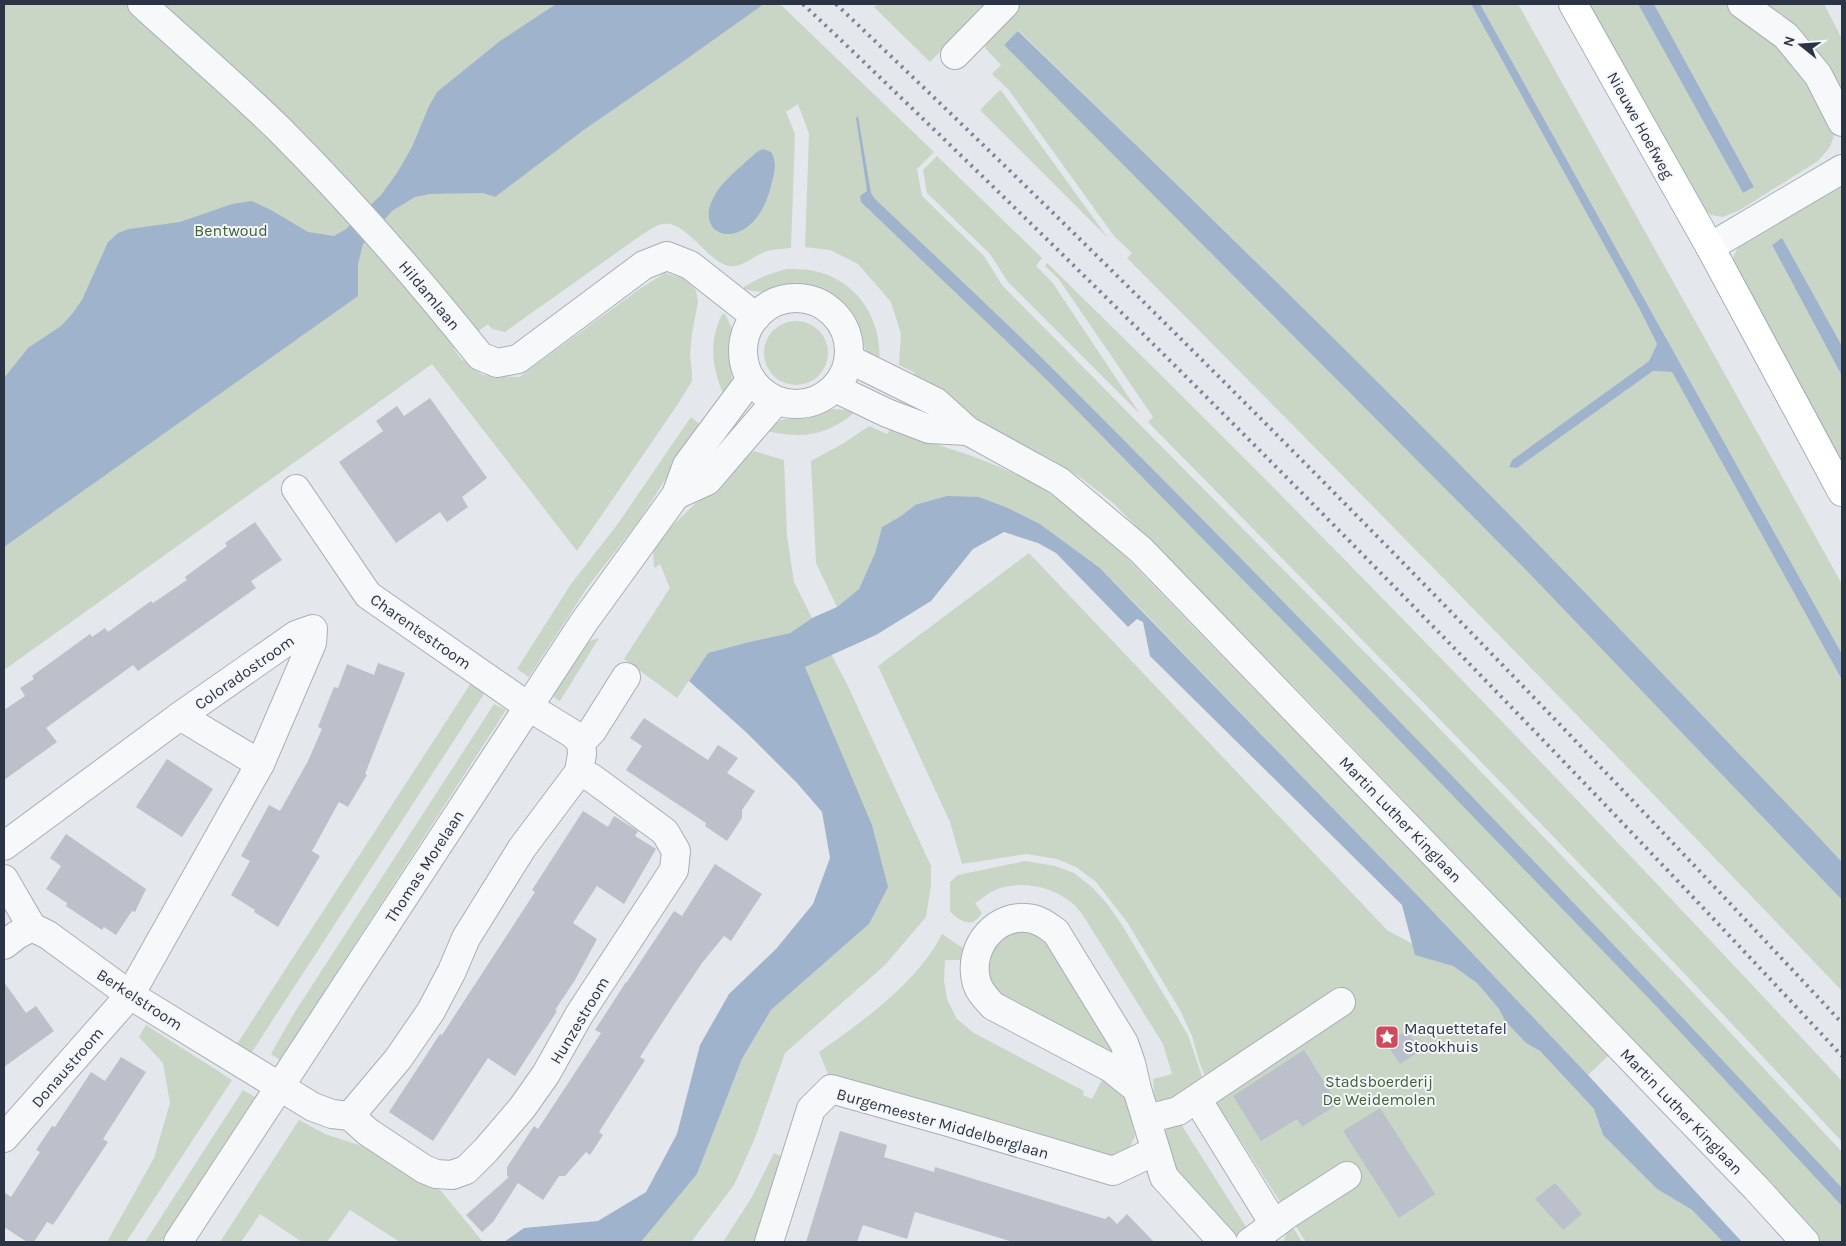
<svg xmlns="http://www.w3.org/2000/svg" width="1846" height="1246" viewBox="0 0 1846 1246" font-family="Karla,sans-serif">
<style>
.green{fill:#c9d6c5}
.water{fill:#9fb4cc}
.building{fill:#bbc0ca}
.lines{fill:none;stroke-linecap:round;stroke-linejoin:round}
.minor-casing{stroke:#a9aeb7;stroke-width:30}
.major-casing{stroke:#a3abb8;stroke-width:30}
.minor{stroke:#f7f8fa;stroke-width:28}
.major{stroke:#fff;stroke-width:28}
.rail{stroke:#7d8696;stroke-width:4;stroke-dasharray:2.5 5;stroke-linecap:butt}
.labels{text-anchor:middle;stroke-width:4;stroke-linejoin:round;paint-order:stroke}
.street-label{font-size:16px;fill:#2b3445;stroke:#f4f6f9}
.park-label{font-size:16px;fill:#3f6138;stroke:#f4f6f9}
.poi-label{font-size:16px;fill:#2b3445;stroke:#f4f6f9;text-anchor:start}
</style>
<rect width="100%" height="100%" fill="#e4e7ec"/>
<g class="green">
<path d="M4,4h720l17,16 23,-16h16l154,148 -17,17 5,27 62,60 18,29 413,418 268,279 159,170v90h-22l-191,-206 -310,-324 -207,-210 -31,-24 -28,-18 -62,-31 -80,-48 4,-8 -16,-8 2,-31 -10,-32 -33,-38 -28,-14 -25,-3 4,-113 -11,-30 -12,8 9,22 -4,114c-8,1 -19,1 -26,4 -12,4 -23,16 -35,14 -21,-2 -43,-45 -66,-42 -8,0 -17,8 -24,12l-135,96 -13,-3 -4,-5 -34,25 6,9 23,17 36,2 122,-89 24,-15 20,6 11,11 2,12 -6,31 -2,21 2,18v9l-14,23 -101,147 -145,-187 -428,306z"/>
<polygon points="879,4 986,4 930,62 874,7"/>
<path d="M1021,4h450l168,304 18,36 -8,17 -137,99 -3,7h8l136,-96 19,1 170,308v182l-269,-282 -171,-174 -178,-176 -205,-199 -15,14 519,522 319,333v91c-235,-247 -474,-491 -715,-733l5,-5 -18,-17 -106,-147 -16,-15 9,-9 -16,-17 3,-10z"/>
<polygon points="1480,4 1518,4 1842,584 1842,654"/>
<polygon points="1589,4 1638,4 1743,193 1754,187 1654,4 1727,4 1798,65 1835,133 1830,147 1818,161 1740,210 1723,217 1711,215 1702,208 1692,192"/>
<path d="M1763,4h61l18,35v61c-22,-34 -42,-75 -79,-96z"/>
<polygon points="1000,90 1003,93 1108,238 980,110"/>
<polygon points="937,156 1042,258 1036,266 1052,282 1140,414 1008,282 990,254 927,193 923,170"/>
<polygon points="1842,185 1842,346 1782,239 1772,245 1842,376 1842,469 1733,262 1734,255 1739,245"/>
<path d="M1047,263c272,265 536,540 795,818v61c-226,-245 -460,-482 -694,-720l5,-5 -95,-139 -13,-12z"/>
<path d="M787,269c12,0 23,0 35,4 39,12 61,51 57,91 -15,-11 -16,-20 -22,-35 -7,-17 -23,-33 -41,-38 -25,-7 -48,6 -72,-2v-2c14,-9 27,-14 43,-18z"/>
<path d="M722,314h3c3,6 7,13 8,19 1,7 -1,14 -1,20 0,19 3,26 -8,43 -12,-30 -16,-52 -2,-82z"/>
<circle cx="796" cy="353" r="32"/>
<path d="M833,409l16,1 5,3c-28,23 -52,26 -87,18 17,-18 22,-10 43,-14 8,-2 15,-6 23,-8z"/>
<polygon points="691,417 703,427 685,449 640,519 587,588 529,677 517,669 571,584 617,525"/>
<path d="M869,426l18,8 3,-5c41,14 86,26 125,45 40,19 73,47 105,77l489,504 -21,20 -168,-177 -289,-299 -31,-31 -60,-44 -34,-17 -27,-10 -64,8 -14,11 -19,11 -7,26 -16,36 -22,18 -21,-44 -5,-102 33,-18z"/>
<path d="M754,451l30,9 3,76 7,46 18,36 -22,15 -45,10 -37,10 -31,45 -53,-39 46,-71 -10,-24 -6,4 -1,-20c25,-33 61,-57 86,-90l5,2z"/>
<polygon points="1029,553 1387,930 1453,966 1477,983 1499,1009 1505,1021 1526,1043 1540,1051 1594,1109 1603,1135 1657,1189 1692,1210 1723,1242 1306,1242 1215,1101 1200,1064 1192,1036 1180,1010 1127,922 1096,882 1076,867 1057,859 1026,854 962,864 950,822 878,666"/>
<polygon points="599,638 560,701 550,695 583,643"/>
<polygon points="831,654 846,682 931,866 931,885 926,917 885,965 785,1053 755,1138 734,1185 691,1242 641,1242 697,1174 742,1059 771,1010 869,924 805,667"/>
<polygon points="471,683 486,691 252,1052 237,1044"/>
<polygon points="494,704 506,710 280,1060 271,1054 293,1015"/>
<path d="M1025,861l30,5 19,7 19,15 15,17 14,20 66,110 17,50 -29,17 -21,-2 -2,-21 19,-5 -9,-30 -77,-124c-4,-6 -9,-13 -15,-18 -22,-17 -54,-23 -80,-10 -5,3 -11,8 -16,11l7,10c-2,3 -6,7 -9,9 -7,3 -20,-6 -23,-11v-29l8,-7z"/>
<polygon points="1020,928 1046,938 1113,1047 1112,1051 1104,1051 1006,1000 988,981 987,967 990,954 996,944 1007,934"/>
<path d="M942,934l21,14 1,12h-19l-1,20 3,19 10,20 17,14 110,58 -1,4 9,4 11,-21 9,5 11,13 5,10 7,30 -6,13 -17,11 -284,-86 -9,-22c44,-31 98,-69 123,-118z"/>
<polygon points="146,1025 232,1080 126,1242 107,1242 154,1158 170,1103 163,1063 139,1037"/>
<polygon points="243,1090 255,1097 161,1242 145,1242"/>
<polygon points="299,1120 325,1134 371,1149 441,1191 483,1242 400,1242 350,1210 327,1242 302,1242 260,1214 241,1242 220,1242"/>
<polygon points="1179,1121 1248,1230 1234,1238 1174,1170 1161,1134"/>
<polygon points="774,1153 783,1157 757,1242 723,1242 752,1197"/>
<polygon points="1291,1224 1302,1242 1283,1242"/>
</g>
<g class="water">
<polygon points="556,4 764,4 678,65 585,129 495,197 483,193 430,194 415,197 392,211 363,244 358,264 358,296 4,547 4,378 28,348 61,326 72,314 82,300 108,242 118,233 129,229 180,222 232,204 252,201 271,210 308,232 334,236 346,229 381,195 397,173 412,147 429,106 437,92 500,41"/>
<polygon points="1471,4 1480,4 1842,654 1842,680 1672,372 1653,371 1517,468 1509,467 1512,460 1649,361 1657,344 1639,308"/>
<polygon points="1638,4 1654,4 1754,187 1743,193"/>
<path d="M1018,31c188,181 374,362 555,549 80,83 159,167 239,250l30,32v38l-319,-333 -519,-522z"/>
<path d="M858,116l13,77 4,6c62,59 125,117 186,178 265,265 525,536 781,811v18l-185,-199 -312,-323 -295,-301 -189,-181 -1,-6 7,-5 -11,-73z"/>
<path d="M763,149l8,3c7,12 3,21 0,34 -18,73 -87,53 -53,4 10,-14 27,-27 39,-38z"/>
<polygon points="1782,238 1842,346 1842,376 1772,245"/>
<polygon points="947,496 979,497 1006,507 1040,524 1100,568 1420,898 1588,1075 1742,1242 1723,1242 1692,1210 1657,1189 1603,1135 1594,1109 1540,1051 1526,1043 1505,1021 1499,1009 1477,983 1453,966 1415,955 1402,905 1150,656 1143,622 1137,619 1128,627 1056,553 1038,543 1004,532 973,549 931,601 876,635 805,667 872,825 888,887 869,924 771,1010 742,1059 697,1174 641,1242 504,1242 524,1228 598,1221 646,1192 677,1134 700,1045 729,994 776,949 813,904 830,858 822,812 797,783 747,733 689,681 708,653 745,643 790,633 812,618 837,607 859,589 875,553 882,527 901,516 915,505"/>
</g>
<g class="building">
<polygon points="430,398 487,478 462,497 468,507 447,522 440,512 396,543 339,462 383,431 376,421 397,406 404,416"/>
<polygon points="255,522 282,560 251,581 256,588 138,671 133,665 46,728 57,742 4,780 4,710 25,696 20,688 34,679 32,676 90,634 92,637 105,628 108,632 151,601 153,603 187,580 185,577 227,546 225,543"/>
<polygon points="378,663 405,673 365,774 367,775 348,807 339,802 312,851 320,856 278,927 254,912 255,910 231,895 250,861 241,856 269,805 280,811 308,761 322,729 318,727 334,687 338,688 347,664 374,675"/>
<polygon points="644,718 708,760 718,745 738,758 727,773 755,791 742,810 742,818 727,841 705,826 706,823 626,770 642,746 630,738"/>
<polygon points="167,759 213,789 182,837 136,807"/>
<polygon points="583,811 608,827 614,816 638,831 635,836 656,849 624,904 597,886 573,923 597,939 575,980 555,1010 557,1011 515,1076 488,1058 433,1141 389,1112 440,1034 442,1035 535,892 532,890"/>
<polygon points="66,834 146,889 135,912 132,911 116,935 104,927 102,930 66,906 67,903 46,889 61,866 50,858"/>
<polygon points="715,864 762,894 731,941 724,936 702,963 673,1006 640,1057 645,1060 599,1132 603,1135 590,1155 586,1152 565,1176 559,1176 543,1200 518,1183 493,1222 482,1232 466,1215 509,1177 507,1176 507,1167 534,1126 538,1129 601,1033 595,1030 626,982 627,982 674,911 682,916"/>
<polygon points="4,982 26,1013 36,1006 54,1031 4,1067"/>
<polygon points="1407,1030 1420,1051 1400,1064 1386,1043"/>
<polygon points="1304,1050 1338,1104 1302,1127 1297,1119 1261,1141 1233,1096"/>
<polygon points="121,1057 146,1072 103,1139 108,1142 53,1225 47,1222 34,1242 27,1242 4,1227 4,1192 11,1197 40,1152 36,1150 52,1126 55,1127 91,1072 105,1081"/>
<polygon points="1380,1108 1435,1194 1399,1218 1343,1131"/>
<polygon points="840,1131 887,1145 884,1157 934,1172 935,1167 1105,1219 1109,1216 1117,1224 1127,1214 1154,1242 1013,1242 915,1212 907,1239 863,1225 857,1242 806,1242"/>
<polygon points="1555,1183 1582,1214 1563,1230 1535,1199"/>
</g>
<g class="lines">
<g class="minor-casing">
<g id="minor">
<path d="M142,4c45,41 93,82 137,125 72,72 138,148 201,227l17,7 21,-4 126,-94 23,-9 23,9 66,52"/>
<polyline points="1742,4 1786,36 1818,75 1842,122"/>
<polyline points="955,55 1005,4"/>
<polyline points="1710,247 1842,169"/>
<circle cx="796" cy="351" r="53"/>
<polyline points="849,359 936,402 968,431 1059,481 1141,550 1756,1188 1805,1242"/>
<polyline points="835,388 887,413 929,429 968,431"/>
<polyline points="676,495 707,481 776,401"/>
<polyline points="180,716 260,764"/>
<polyline points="581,742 592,731 626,677"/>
<polyline points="4,846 180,716 296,635 313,629 312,643 260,764 130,995 4,1138"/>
<polyline points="4,879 32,927"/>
<polyline points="4,945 17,935 32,927 48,935 130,995 313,1107 332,1114 350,1116 398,1059 431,1011 452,971 466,938 522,848 579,772 582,754 581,742 573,734 529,707 368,595 296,489"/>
<path d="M1137,1089l-26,-21 -118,-62c-7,-8 -15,-15 -17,-26 -8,-34 21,-69 57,-61 9,2 16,8 23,13l68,111 7,20 6,26 27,88 59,65"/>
<polyline points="1197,1099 1274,1224"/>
<polyline points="350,1116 368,1132 424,1169 436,1174 452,1175 466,1170 486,1150 522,1108 546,1074 579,1015 674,870 676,851 665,832 592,778 579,772"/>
<polyline points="1147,1119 1178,1111 1341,1002"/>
<polyline points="178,1242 584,622 676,495 687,465 751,379"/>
<polyline points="769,1242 811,1109 831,1089 945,1121 1113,1171 1155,1151"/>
<polyline points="1250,1242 1288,1214 1347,1176"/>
</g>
</g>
<g class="major-casing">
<polyline id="major" points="1573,4 1710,247 1842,492"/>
</g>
<use href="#minor" class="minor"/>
<use href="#major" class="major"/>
<g class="rail">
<path d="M803,4c357,339 703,691 1039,1052"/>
<path d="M836,4c346,328 681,670 1006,1019"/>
</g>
</g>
<defs>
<g id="sight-square" transform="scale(1.25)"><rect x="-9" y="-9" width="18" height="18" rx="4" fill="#d1495b" stroke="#f4f6f9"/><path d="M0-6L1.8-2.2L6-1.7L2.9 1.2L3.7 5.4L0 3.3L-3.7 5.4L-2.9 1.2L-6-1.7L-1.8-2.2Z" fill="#fff"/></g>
</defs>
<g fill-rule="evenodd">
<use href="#sight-square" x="1387" y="1037"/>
</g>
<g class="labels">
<g class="street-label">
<text transform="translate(1641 125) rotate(61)" y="6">Nieuwe Hoefweg</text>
<text transform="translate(430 295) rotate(50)" y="6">Hildamlaan</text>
<text transform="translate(421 631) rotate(35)" y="6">Charentestroom</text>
<text transform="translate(244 672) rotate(-35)" y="6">Coloradostroom</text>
<text transform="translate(1401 819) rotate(46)" y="6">Martin Luther Kinglaan</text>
<text transform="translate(424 866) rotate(-57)" y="6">Thomas Morelaan</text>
<text transform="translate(140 999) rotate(33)" y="6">Berkelstroom</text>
<text transform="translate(579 1020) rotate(-59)" y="6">Hunzestroom</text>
<text transform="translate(67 1067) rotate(-49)" y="6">Donaustroom</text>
<text transform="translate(1682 1111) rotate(46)" y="6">Martin Luther Kinglaan</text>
<text transform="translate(943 1123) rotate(16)" y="6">Burgemeester Middelberglaan</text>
</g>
<g class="park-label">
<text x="231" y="236">Bentwoud</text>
<text x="1379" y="1087">Stadsboerderij<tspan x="1379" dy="18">De Weidemolen</tspan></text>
</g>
<g class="poi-label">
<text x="1404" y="1034">Maquettetafel<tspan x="1404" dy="18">Stookhuis</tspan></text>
</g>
</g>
<rect width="1846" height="1246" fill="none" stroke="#2b3445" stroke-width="10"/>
<g transform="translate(1801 45) rotate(287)" stroke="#f4f6f9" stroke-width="4" paint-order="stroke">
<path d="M0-4L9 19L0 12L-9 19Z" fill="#2b3445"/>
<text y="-8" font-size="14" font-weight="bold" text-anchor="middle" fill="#2b3445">N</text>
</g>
</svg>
